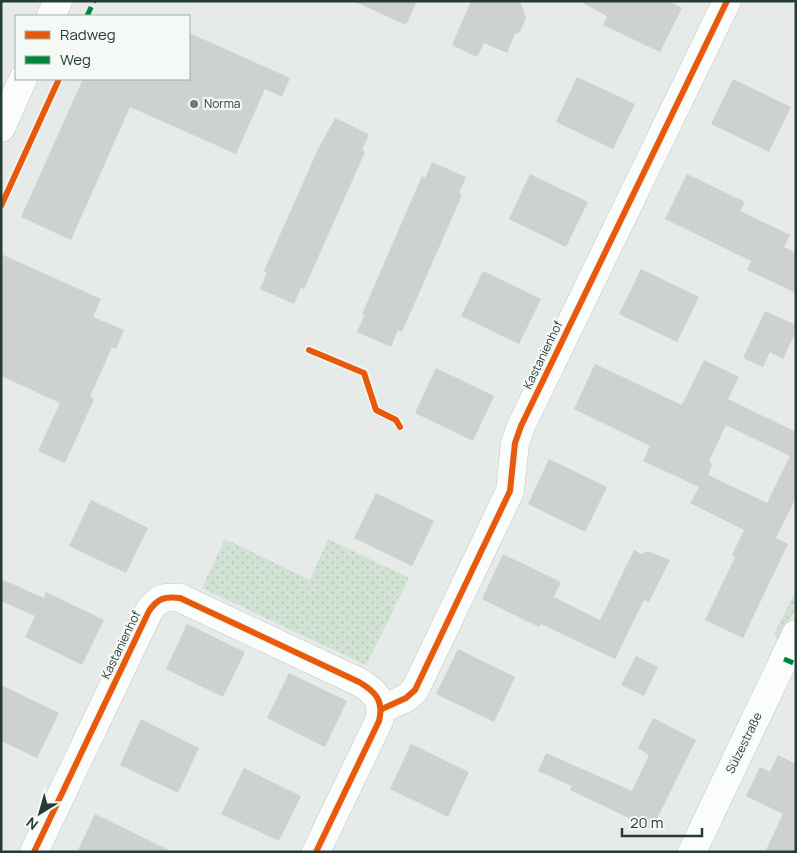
<svg xmlns="http://www.w3.org/2000/svg" width="797" height="853" viewBox="0 0 797 853" font-family="Manrope,sans-serif">
<style>
.grass{fill:url(#grass-dots)}
.building{fill:#cdd1cf;fill-rule:evenodd}
.lines{fill:none;stroke-linecap:round;stroke-linejoin:round}
.minor-casing{stroke:#c3c7c5;stroke-width:29}
.tertiary-casing{stroke:#c3c7c5;stroke-width:29}
.minor{stroke:#fbfcfc;stroke-width:28}
.tertiary{stroke:#fbfcfc;stroke-width:28}
.quiet{stroke:#00873e;stroke-width:5;stroke-dasharray:10 5;stroke-linecap:butt}
.cycleway-casing{stroke:#f4f9f6;stroke-width:9}
.cycleway{stroke:#e8590c;stroke-width:6}
.poi-dot{fill:#697974;stroke:#f4f9f6;stroke-width:2}
.labels{text-anchor:middle;stroke-width:4.5;stroke-linejoin:round;paint-order:stroke}
.poi-label{font-size:12px;fill:#253c35;stroke:#f4f9f6;text-anchor:start}
.street-label{font-size:12px;fill:#253c35;stroke:#f4f9f6}
</style>
<defs>
<pattern id="grass-dots" width="8" height="8" patternUnits="userSpaceOnUse" patternTransform="scale(1.25)"><rect width="8" height="8" fill="#d1e2d5"/><path d="M2 2h.1M6 6h.1" fill="none" stroke="#b3c3b7" stroke-width="1.8" stroke-linecap="round"/></pattern>
</defs>
<rect width="100%" height="100%" fill="#e6eae8"/>
<g class="grass">
<polygon points="225,539 310,580 328,539 409,578 366,665 202,588"/>
<polygon points="796,590 796,607 780,641 774,634"/>
</g>
<g class="building">
<polygon points="353,1 417,1 406,25"/>
<polygon points="471,1 520,1 526,18 520,32 515,34 507,53 484,43 477,57 452,45"/>
<polygon points="579,1 669,1 682,8 660,52 603,25 607,16"/>
<polygon points="189,33 290,78 282,97 265,89 236,154 130,107 71,240 21,217 83,79 189,79"/>
<polygon points="577,77 635,104 613,149 556,122"/>
<polygon points="733,79 791,107 769,152 711,124"/>
<polygon points="335,118 369,134 362,150 365,152 304,289 301,288 294,304 260,289 267,273 264,271 318,149"/>
<polygon points="432,162 466,177 459,193 462,195 402,332 398,330 391,347 357,332 364,316 362,314 422,176 425,178"/>
<polygon points="530,174 588,202 566,247 509,219"/>
<polygon points="687,174 745,202 740,211 790,235 784,247 796,253 796,293 747,270 751,261 665,219"/>
<polygon points="1,254 101,299 93,317 124,330 116,349 112,347 90,397 94,399 65,463 38,451 60,403 1,376"/>
<polygon points="641,269 699,297 677,342 619,314"/>
<polygon points="483,271 541,299 519,344 461,316"/>
<polygon points="765,311 796,325 796,331 783,359 770,352 763,367 743,358"/>
<path d="M704,360l35,17 -11,22 68,33v66l-20,40 12,6 -45,94 -38,-18 30,-63 -3,-2 12,-25 -54,-27 9,-16 -56,-26 7,-15 -76,-37 21,-45 87,41zM726,425l64,31 -23,47 -59,-28 4,-10 -3,-4z"/>
<polygon points="436,368 494,396 473,441 415,413"/>
<polygon points="549,459 607,487 585,532 528,504"/>
<polygon points="376,493 434,521 412,566 354,538"/>
<polygon points="91,500 148,528 126,573 69,546"/>
<polygon points="634,550 641,554 648,551 670,560 649,602 644,600 615,659 541,624 539,627 482,599 503,554 561,582 554,597 600,620"/>
<polygon points="1,579 44,598 46,592 104,620 82,665 25,637 35,616 1,601"/>
<polygon points="187,624 245,652 223,697 166,669"/>
<polygon points="458,649 515,677 494,722 436,694"/>
<polygon points="636,656 658,667 644,696 621,685"/>
<polygon points="289,673 347,701 325,747 267,718"/>
<polygon points="1,685 59,713 37,758 1,741"/>
<polygon points="653,718 696,740 652,829 570,790 572,786 538,771 546,753 632,791 649,755 638,748"/>
<polygon points="141,719 199,748 178,793 120,765"/>
<polygon points="411,744 469,772 448,817 390,789"/>
<polygon points="778,755 796,764 796,852 765,852 783,814 746,796 760,767 770,772"/>
<polygon points="244,768 301,796 279,841 221,814"/>
<polygon points="95,814 173,852 77,852"/>
</g>
<g class="lines">
<g class="minor-casing">
<g id="minor">
<polyline points="382,709 406,698 415,690 510,491 515,443 521,426 727,1"/>
<path d="M34,852l115,-241c9,-13 16,-15 31,-13l179,84c17,10 25,19 20,39l-63,131"/>
<polyline points="692,852 796,634"/>
</g>
</g>
<g class="tertiary-casing">
<g id="tertiary">
<polyline points="51,16 58,1"/>
<polyline points="1,128 23,79"/>
</g>
</g>
<use href="#minor" class="minor"/>
<use href="#tertiary" class="tertiary"/>
<g class="quiet">
<polyline points="87,16 94,1"/>
<polyline points="784,659 796,664"/>
</g>
<g class="cycleway-casing">
<g id="cycleway">
<polyline points="1,206 59,79"/>
<polyline points="309,350 364,373 376,410 396,420 400,427"/>
<polyline points="382,709 406,698 415,690 510,491 515,443 521,426 727,1"/>
<path d="M34,852l115,-241c9,-13 16,-15 31,-13l179,84c17,10 25,19 20,39l-63,131"/>
</g>
</g>
<use href="#cycleway" class="cycleway"/>
</g>
<circle class="poi-dot" cx="194" cy="104" r="5"/>
<g class="labels">
<g class="poi-label">
<text x="204" y="108">Norma</text>
</g>
<g class="street-label">
<text transform="translate(543 355) rotate(-64)" y="4">Kastanienhof</text>
<text transform="translate(121 645) rotate(-64)" y="4">Kastanienhof</text>
<text transform="translate(744 743) rotate(-64)" y="4">Sülzestraße</text>
</g>
</g>
<rect width="797" height="853" fill="none" stroke="#253c35" stroke-width="5"/>
<rect x="15" y="15" width="175" height="65" fill="#f4f9f6" stroke="#a1ada9"/>
<rect x="25" y="31" width="25" height="8" fill="#e8590c" stroke="#a1ada9"/>
<text x="60" y="40" font-size="15" fill="#253c35">Radweg</text>
<rect x="25" y="56" width="25" height="8" fill="#00873e" stroke="#a1ada9"/>
<text x="60" y="65" font-size="15" fill="#253c35">Weg</text>
<g transform="translate(40 813) rotate(217)" stroke="#f4f9f6" stroke-width="4" paint-order="stroke">
<path d="M0-4L9 19L0 12L-9 19Z" fill="#253c35"/>
<text y="-8" font-size="14" font-weight="bold" text-anchor="middle" fill="#253c35">N</text>
</g>
<path d="M622 828v8h80v-8" fill="none" stroke="#253c35" stroke-width="2.5"/>
<text x="630" y="828" font-size="15" fill="#253c35" stroke="#f4f9f6" stroke-width="4" paint-order="stroke">20 m</text>
</svg>
